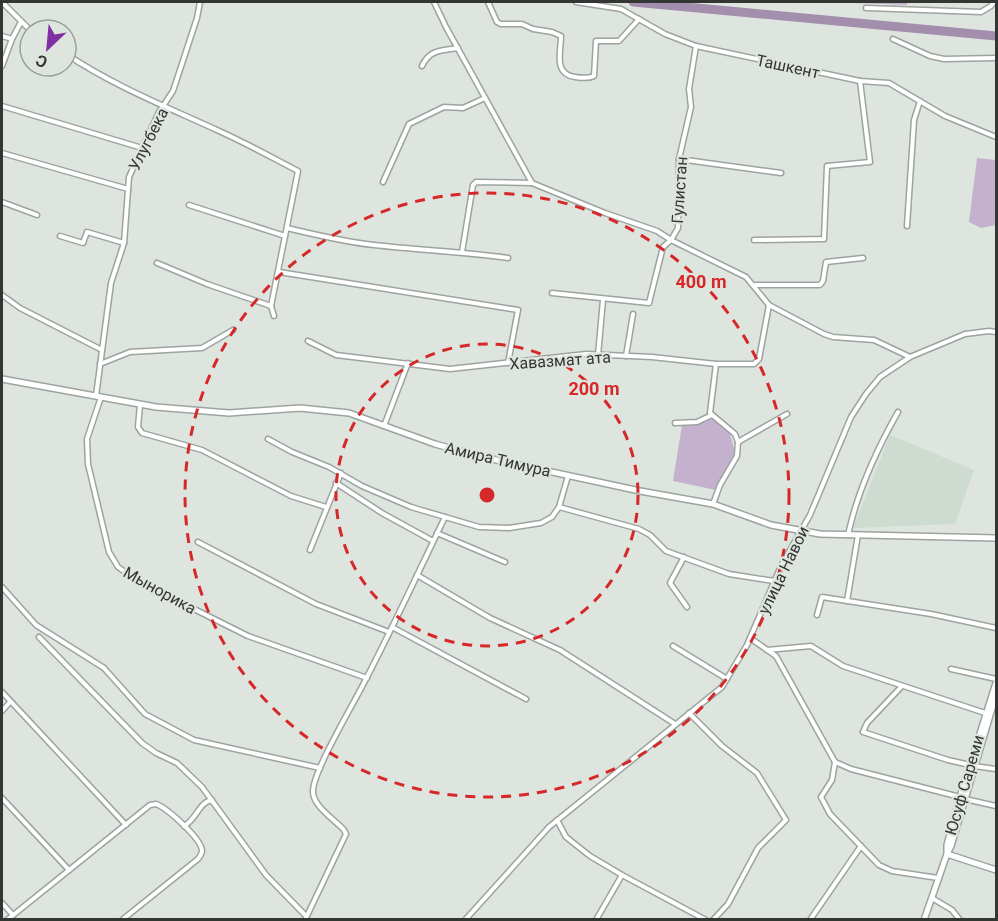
<svg xmlns="http://www.w3.org/2000/svg" width="998" height="921" viewBox="0 0 998 921" font-family="Roboto,sans-serif">
<style>
.built{fill:#cedbd0}
.green{fill:#c4b1cd}
.lines{fill:none;stroke-linecap:round;stroke-linejoin:round}
.river{stroke:#a38eae;stroke-width:9}
.street-casing{stroke:#9da49f;stroke-width:7}
.secondary-casing{stroke:#9da49f;stroke-width:8}
.street{stroke:#fff;stroke-width:4}
.secondary{stroke:#fff;stroke-width:5}
.ring{fill:none;stroke:#d62828;stroke-width:3;stroke-dasharray:10 8}
.labels{text-anchor:middle;stroke-width:4.5;stroke-linejoin:round;paint-order:stroke}
.street-label{font-size:16px;fill:#333633;stroke:#dee5df}
.centre{fill:#d62828;stroke:#dee5df;stroke-width:3}
.ring-label{font-size:18px;text-anchor:middle;font-weight:bold;fill:#d62828;stroke:#dee5df;stroke-width:4.5;stroke-linejoin:round;paint-order:stroke}
</style>
<rect width="100%" height="100%" fill="#dee5df"/>
<polygon class="built" points="890,435 974,470 955,524 853,528"/>
<g class="green">
<polygon points="852,2 907,2 907,5 854,3"/>
<polygon points="977,158 996,160 996,225 981,228 969,222"/>
<polygon points="713,419 730,434 735,452 716,490 673,481 682,425"/>
</g>
<g class="lines">
<polyline class="river" points="633,2 996,36"/>
<g class="street-casing">
<g id="street">
<polyline points="2,2 30,30"/>
<polyline points="434,2 446,27 532,183"/>
<path d="M488,2l9,20 4,2h21l11,5 19,3 9,4c0,16 -8,38 14,41 6,1 13,2 19,-1l2,-35h23l20,-22"/>
<polyline points="576,2 621,9 665,34 696,46 860,81 889,83 945,116 996,137"/>
<polyline points="866,8 981,12 991,6 994,2"/>
<polyline points="2,36 12,39"/>
<polyline points="893,39 930,56 944,59 996,58"/>
<path d="M66,54c48,32 101,53 153,77 27,12 52,26 79,40l-27,135 3,10"/>
<polyline points="2,66 12,39 21,22"/>
<path d="M422,66c8,-17 19,-15 36,-18"/>
<polyline points="2,106 142,148"/>
<polyline points="2,153 128,189"/>
<polyline points="679,159 781,173"/>
<polyline points="383,182 409,124 444,107 463,108 485,98"/>
<polyline points="2,202 37,215"/>
<polyline points="189,205 285,236"/>
<polyline points="907,226 914,120 920,101"/>
<path d="M287,228c29,7 58,14 87,17 45,5 90,7 134,13"/>
<polyline points="60,236 83,243 87,232 124,243"/>
<polyline points="754,240 824,239 827,166 870,162 860,81"/>
<polyline points="462,252 473,185 476,182 532,183 605,213 657,231 671,240 746,277 769,305 824,334 833,337 874,340 910,357"/>
<polyline points="157,263 207,284 271,306"/>
<polyline points="279,272 518,310 508,363"/>
<polyline points="755,285 820,285 823,281 826,262 863,258"/>
<polyline points="552,293 649,303 663,247 671,240 678,228 679,159 691,107 689,89 696,46"/>
<polyline points="2,295 20,308 102,350"/>
<polyline points="308,341 336,355 450,369 586,354 652,357 716,364 754,364 759,359 769,305"/>
<polyline points="598,355 603,300"/>
<polyline points="626,356 633,314"/>
<polyline points="100,364 130,352 202,348 233,330"/>
<polyline points="96,396 111,283 124,243 129,177 159,112 173,91 197,18 200,2"/>
<polyline points="101,397 87,439 88,464 109,552 118,567 136,580 248,636 367,678"/>
<polyline points="140,405 138,427 142,433 202,450 291,496 326,507"/>
<polyline points="675,423 697,422 712,415"/>
<polyline points="384,426 408,363"/>
<polyline points="268,439 292,452 329,467 362,486 411,507 479,527 509,528 541,523 552,517 559,507 568,476"/>
<polyline points="738,442 787,414"/>
<polyline points="336,483 382,513 433,541"/>
<polyline points="713,504 720,485 737,456 738,442 735,434 710,413 716,364"/>
<polyline points="559,507 639,529 650,535 666,551 729,574 774,581"/>
<polyline points="437,533 505,562"/>
<path d="M848,535c9,-42 29,-86 50,-123"/>
<polyline points="198,542 316,604 389,632"/>
<polyline points="310,550 341,473"/>
<polyline points="684,557 670,583 687,607"/>
<polyline points="417,575 490,618 560,650 675,724"/>
<polyline points="2,587 36,625 104,668 145,714 194,740 320,768"/>
<polyline points="847,601 858,535"/>
<polyline points="817,615 822,597 931,614 996,628"/>
<polyline points="392,627 526,699"/>
<polyline points="39,637 142,743 156,753 177,763 202,787 266,875 306,916"/>
<polyline points="750,638 776,656 835,762 851,769 960,797"/>
<polyline points="673,646 727,679"/>
<polyline points="767,650 811,646 843,666 985,713"/>
<polyline points="951,669 996,679"/>
<polyline points="902,686 867,723 863,732 948,760 970,765"/>
<polyline points="2,692 126,825"/>
<polyline points="2,711 10,702"/>
<polyline points="689,713 722,746 757,773 786,820 758,848 728,904 713,920"/>
<polyline points="835,762 832,780 821,797 830,814 879,865 892,871 938,878"/>
<polyline points="974,766 996,769"/>
<polyline points="2,798 69,870"/>
<polyline points="965,799 996,806"/>
<polyline points="557,820 566,837 590,856 622,875 706,920"/>
<path d="M184,826c12,-6 15,-24 28,-26"/>
<polyline points="932,898 952,910 960,920"/>
<polyline points="2,903 13,915"/>
<path d="M7,920l143,-115 6,-1c11,4 46,35 46,47 0,3 -2,5 -4,8l-76,61"/>
<path d="M305,920l41,-86 -2,-4c-9,-10 -31,-24 -31,-38 -1,-20 43,-92 54,-115 27,-52 52,-106 78,-160"/>
<polyline points="465,920 549,827 722,687 747,645 781,566 810,515 851,417 866,394 880,377 910,357 965,334 989,331 996,332"/>
<polyline points="596,920 622,875"/>
<polyline points="810,920 861,846"/>
</g>
</g>
<g class="secondary-casing">
<g id="secondary">
<polyline points="2,379 156,407 229,413 300,408 349,413 435,444 478,456 640,491 713,504 771,525 820,534 996,538"/>
<polyline points="996,683 960,797 947,845 947,854 951,846 996,695"/>
<polyline points="924,920 947,854 996,870"/>
</g>
</g>
<use href="#street" class="street"/>
<use href="#secondary" class="secondary"/>
</g>
<g class="ring">
<circle cx="487" cy="495" r="151"/>
<circle cx="487" cy="495" r="302"/>
</g>
<g class="labels">
<g class="street-label">
<text transform="translate(788 66) rotate(12)" y="6">Ташкент</text>
<text transform="translate(148 139) rotate(-63)" y="6">Улугбека</text>
<text transform="translate(679 190) rotate(-86)" y="6">Гулистан</text>
<text transform="translate(560 360) rotate(-4)" y="6">Хавазмат ата</text>
<text transform="translate(498 459) rotate(13)" y="6">Амира Тимура</text>
<text transform="translate(783 570) rotate(-64)" y="6">улица Навои</text>
<text transform="translate(160 590) rotate(29)" y="6">Мынорика</text>
<text transform="translate(964 785) rotate(-74)" y="6">Юсуф Сареми</text>
</g>
</g>
<circle cx="487" cy="495" r="9" class="centre"/>
<g class="ring-label">
<text x="701" y="288">400 m</text>
<text x="594" y="395">200 m</text>
</g>
<rect width="998" height="921" fill="none" stroke="#333633" stroke-width="6"/>
<g transform="translate(48 48) rotate(206)"><circle r="28" fill="#dee5df" stroke="#9a9f9a" stroke-width="1.5"/>
<path d="M0-4.5L10 22L0 15L-10 22Z" fill="#8031a1"/>
<text y="-9" font-size="16" font-weight="bold" text-anchor="middle" fill="#333633">С</text>
</g>
</svg>
